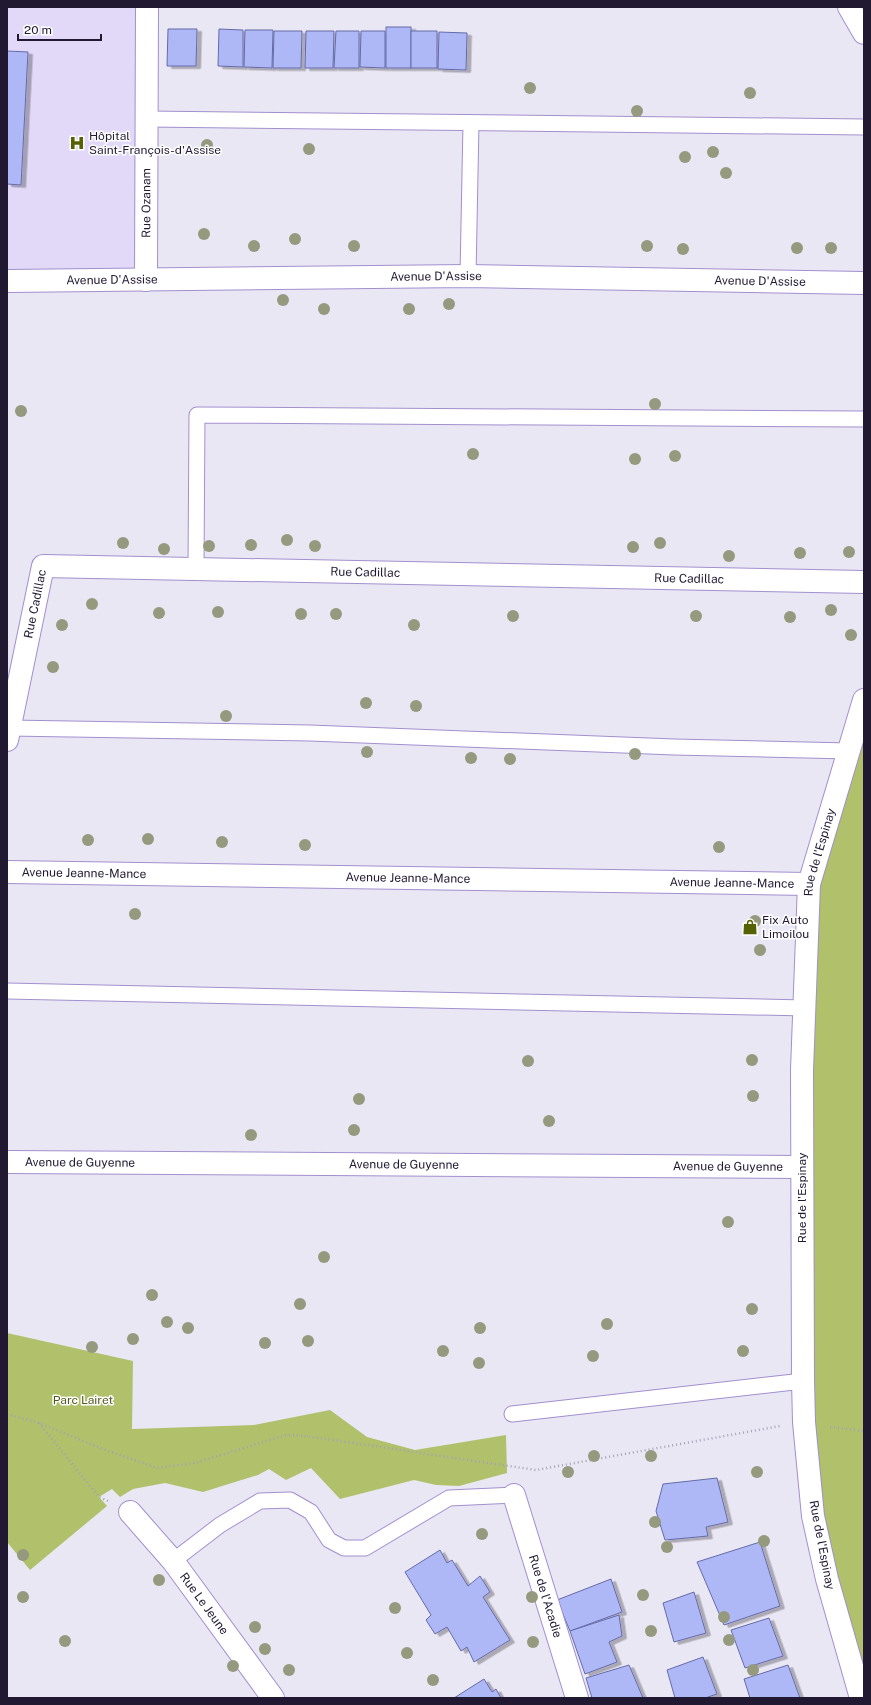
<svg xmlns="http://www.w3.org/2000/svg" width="871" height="1705" viewBox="0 0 871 1705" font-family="'Public Sans',sans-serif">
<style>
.built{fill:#e1d9f7}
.green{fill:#b0c06b}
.building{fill:#aeb8f6;stroke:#646ba7;filter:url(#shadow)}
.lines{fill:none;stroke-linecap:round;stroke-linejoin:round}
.service-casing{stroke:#a28fce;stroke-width:17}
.minor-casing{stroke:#a28fce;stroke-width:24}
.path{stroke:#a6a1b3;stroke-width:2.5;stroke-dasharray:1 3;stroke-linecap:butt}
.service{stroke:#fff;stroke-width:15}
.minor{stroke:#fff;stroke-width:22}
.tree{fill:#95997e}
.labels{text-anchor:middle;stroke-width:3;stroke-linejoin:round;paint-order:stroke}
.poi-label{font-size:12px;fill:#211932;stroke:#fff;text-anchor:start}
.street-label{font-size:12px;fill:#211932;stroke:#fff}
.park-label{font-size:12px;fill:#50591c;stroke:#fff}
</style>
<defs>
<filter id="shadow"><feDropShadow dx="4.5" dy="2.5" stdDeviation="0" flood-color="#0004"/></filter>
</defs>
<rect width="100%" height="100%" fill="#eae7f5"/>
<polygon class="built" points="7,7 147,7 146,280 7,281"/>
<g class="green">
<polygon points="864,740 864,1698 813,1516 809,884 841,779"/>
<polygon points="7,1333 133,1361 132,1429 254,1425 330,1410 367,1437 415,1450 506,1435 507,1473 459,1486 436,1485 414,1480 340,1499 311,1468 286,1480 269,1469 258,1475 203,1492 165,1483 133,1489 120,1497 112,1489 99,1497 107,1506 30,1570 7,1542"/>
</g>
<g class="building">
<rect x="386" y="27" width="25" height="41"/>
<polygon points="168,29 197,29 196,66 167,66"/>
<polygon points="219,29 243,30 243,67 218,66"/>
<polygon points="245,30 273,30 272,68 244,67"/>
<polygon points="274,31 302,31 301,68 273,68"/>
<polygon points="306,31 334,31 333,68 305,68"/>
<polygon points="336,31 359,31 359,68 334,68"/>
<polygon points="361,31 385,31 385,68 360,67"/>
<rect x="411" y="31" width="26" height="37"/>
<polygon points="439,32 467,33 466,70 438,69"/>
<polygon points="7,51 28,52 21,185 7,184"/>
<polygon points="717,1478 728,1522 706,1527 708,1536 665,1540 656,1511 663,1484"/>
<polygon points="760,1542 780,1606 724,1625 697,1562"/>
<polygon points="440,1550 447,1563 452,1560 468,1586 480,1576 490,1592 483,1597 510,1640 474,1662 467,1647 461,1651 447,1627 435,1634 426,1620 431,1615 405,1572"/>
<polygon points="611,1579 622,1612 570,1631 557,1600"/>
<polygon points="694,1592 706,1633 674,1642 663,1603"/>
<polygon points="619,1615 622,1636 609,1642 617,1662 585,1674 570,1631"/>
<polygon points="769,1618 783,1656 745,1668 731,1630"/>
<polygon points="703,1657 717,1694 705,1698 675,1698 667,1670"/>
<polygon points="629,1665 643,1698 592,1698 586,1678"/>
<polygon points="788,1665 800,1698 750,1698 744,1679"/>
<polygon points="484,1679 492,1692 496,1689 501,1698 454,1698"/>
</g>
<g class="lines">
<g class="service-casing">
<g id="service">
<polyline points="146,119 864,127"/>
<polyline points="468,276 471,123"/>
<polyline points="196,569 197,415 864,419"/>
<polyline points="9,728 310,733 674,747 849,751"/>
<polyline points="7,991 805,1008"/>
<polyline points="512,1414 803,1381"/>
<polyline points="173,1561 220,1525 260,1501 290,1500 311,1512 329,1540 344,1548 365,1548 449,1498 514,1495"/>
</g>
</g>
<g class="minor-casing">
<g id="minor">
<polyline points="849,7 864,33"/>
<path id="s1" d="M146,280l1,-273"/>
<path id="s2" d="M7,281l461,-5 396,7"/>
<path id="s3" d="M7,740l36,-174 821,16"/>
<path id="s4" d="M7,872l802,12"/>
<path id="s5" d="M7,1162l795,5"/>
<path id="s6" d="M514,1495l63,203"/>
<path id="s7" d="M130,1512l43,49 100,137"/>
<path id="s8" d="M861,1698l-34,-119 -14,-63 -9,-94 -1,-41 -1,-311 7,-186 55,-184"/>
</g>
</g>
<g class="path">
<polyline points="7,1414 39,1423 103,1449 157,1468 195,1463 286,1435 306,1436 536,1470 780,1426"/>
<polyline points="39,1423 99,1497 108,1501"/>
<polyline points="830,1427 864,1431"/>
</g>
<use href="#service" class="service"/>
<use href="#minor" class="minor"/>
</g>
<g class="tree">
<circle cx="530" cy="88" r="6"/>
<circle cx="750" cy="93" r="6"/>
<circle cx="637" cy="111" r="6"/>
<circle cx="207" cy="145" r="6"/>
<circle cx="309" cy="149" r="6"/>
<circle cx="713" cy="152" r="6"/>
<circle cx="685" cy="157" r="6"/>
<circle cx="726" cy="173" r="6"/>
<circle cx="204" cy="234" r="6"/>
<circle cx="295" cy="239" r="6"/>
<circle cx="254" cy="246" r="6"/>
<circle cx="354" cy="246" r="6"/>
<circle cx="647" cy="246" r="6"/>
<circle cx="797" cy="248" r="6"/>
<circle cx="831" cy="248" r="6"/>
<circle cx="683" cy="249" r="6"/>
<circle cx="283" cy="300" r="6"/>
<circle cx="449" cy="304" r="6"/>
<circle cx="324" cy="309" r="6"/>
<circle cx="409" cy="309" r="6"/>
<circle cx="655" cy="404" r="6"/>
<circle cx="21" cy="411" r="6"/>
<circle cx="473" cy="454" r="6"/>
<circle cx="675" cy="456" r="6"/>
<circle cx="635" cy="459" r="6"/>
<circle cx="287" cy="540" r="6"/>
<circle cx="123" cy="543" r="6"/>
<circle cx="660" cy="543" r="6"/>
<circle cx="251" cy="545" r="6"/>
<circle cx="209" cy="546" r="6"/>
<circle cx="315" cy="546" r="6"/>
<circle cx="633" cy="547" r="6"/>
<circle cx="164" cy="549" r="6"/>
<circle cx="849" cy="552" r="6"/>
<circle cx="800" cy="553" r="6"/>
<circle cx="729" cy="556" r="6"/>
<circle cx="92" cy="604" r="6"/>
<circle cx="831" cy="610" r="6"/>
<circle cx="218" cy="612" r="6"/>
<circle cx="159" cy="613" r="6"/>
<circle cx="301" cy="614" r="6"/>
<circle cx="336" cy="614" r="6"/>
<circle cx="513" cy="616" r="6"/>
<circle cx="696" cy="616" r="6"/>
<circle cx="790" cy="617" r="6"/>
<circle cx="62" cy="625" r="6"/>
<circle cx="414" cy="625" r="6"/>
<circle cx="851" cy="635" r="6"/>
<circle cx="53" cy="667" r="6"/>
<circle cx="366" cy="703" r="6"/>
<circle cx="416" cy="706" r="6"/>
<circle cx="226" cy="716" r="6"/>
<circle cx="367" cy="752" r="6"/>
<circle cx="635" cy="754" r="6"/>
<circle cx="471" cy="758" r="6"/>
<circle cx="510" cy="759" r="6"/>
<circle cx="148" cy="839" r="6"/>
<circle cx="88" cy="840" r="6"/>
<circle cx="222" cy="842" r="6"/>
<circle cx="305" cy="845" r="6"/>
<circle cx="719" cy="847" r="6"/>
<circle cx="135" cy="914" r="6"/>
<circle cx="755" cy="921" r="6"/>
<circle cx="760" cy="950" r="6"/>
<circle cx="752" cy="1060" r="6"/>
<circle cx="528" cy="1061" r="6"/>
<circle cx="753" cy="1096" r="6"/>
<circle cx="359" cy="1099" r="6"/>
<circle cx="549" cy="1121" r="6"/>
<circle cx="354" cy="1130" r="6"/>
<circle cx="251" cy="1135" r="6"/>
<circle cx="728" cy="1222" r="6"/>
<circle cx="324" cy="1257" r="6"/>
<circle cx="152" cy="1295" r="6"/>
<circle cx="300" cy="1304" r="6"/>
<circle cx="752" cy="1309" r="6"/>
<circle cx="167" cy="1322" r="6"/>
<circle cx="607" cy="1324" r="6"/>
<circle cx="188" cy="1328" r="6"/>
<circle cx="480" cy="1328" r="6"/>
<circle cx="133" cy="1339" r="6"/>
<circle cx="308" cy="1341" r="6"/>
<circle cx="265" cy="1343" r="6"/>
<circle cx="92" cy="1347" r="6"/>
<circle cx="443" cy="1351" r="6"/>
<circle cx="743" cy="1351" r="6"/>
<circle cx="593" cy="1356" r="6"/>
<circle cx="479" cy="1363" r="6"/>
<circle cx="594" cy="1456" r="6"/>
<circle cx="651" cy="1456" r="6"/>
<circle cx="568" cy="1472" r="6"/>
<circle cx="757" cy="1472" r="6"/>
<circle cx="655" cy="1522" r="6"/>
<circle cx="482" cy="1534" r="6"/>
<circle cx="764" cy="1541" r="6"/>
<circle cx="667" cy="1547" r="6"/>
<circle cx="23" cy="1555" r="6"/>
<circle cx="159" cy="1580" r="6"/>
<circle cx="643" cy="1595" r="6"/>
<circle cx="23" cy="1597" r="6"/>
<circle cx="532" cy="1597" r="6"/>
<circle cx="395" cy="1608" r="6"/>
<circle cx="724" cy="1617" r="6"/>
<circle cx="255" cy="1627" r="6"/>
<circle cx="651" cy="1631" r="6"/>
<circle cx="729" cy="1640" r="6"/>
<circle cx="65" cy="1641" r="6"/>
<circle cx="533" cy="1642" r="6"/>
<circle cx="265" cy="1649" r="6"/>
<circle cx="407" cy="1653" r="6"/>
<circle cx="233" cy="1666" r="6"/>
<circle cx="289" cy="1670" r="6"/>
<circle cx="753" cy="1670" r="6"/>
<circle cx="433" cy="1680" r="6"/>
</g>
<defs>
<g id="hospital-bare" transform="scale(1.2)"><path d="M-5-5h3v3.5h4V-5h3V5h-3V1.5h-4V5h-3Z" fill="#566202" stroke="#fff" stroke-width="2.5" paint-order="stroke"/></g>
<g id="shop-bare" transform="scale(1.2)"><path d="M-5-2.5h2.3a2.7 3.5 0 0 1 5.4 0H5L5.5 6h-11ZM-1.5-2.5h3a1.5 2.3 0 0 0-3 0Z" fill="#566202" stroke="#fff" stroke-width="2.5" paint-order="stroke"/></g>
</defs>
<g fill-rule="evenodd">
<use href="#hospital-bare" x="77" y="143"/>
<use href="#shop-bare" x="750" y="927"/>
</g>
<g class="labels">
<g class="poi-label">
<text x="89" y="140">Hôpital<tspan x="89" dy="14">Saint-François-d'Assise</tspan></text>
<text x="762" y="924">Fix Auto<tspan x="762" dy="14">Limoilou</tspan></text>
</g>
<g class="street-label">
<text dy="4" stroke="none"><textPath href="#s1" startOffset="77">Rue Ozanam</textPath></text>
<text dy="4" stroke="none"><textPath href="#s2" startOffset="429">Avenue D'Assise</textPath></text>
<text dy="4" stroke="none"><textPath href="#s2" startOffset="105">Avenue D'Assise</textPath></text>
<text dy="4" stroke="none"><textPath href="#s2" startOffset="753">Avenue D'Assise</textPath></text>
<text dy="4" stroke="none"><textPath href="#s3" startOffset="500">Rue Cadillac</textPath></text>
<text dy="4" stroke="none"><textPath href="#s3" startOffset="824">Rue Cadillac</textPath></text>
<text dy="4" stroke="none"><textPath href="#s3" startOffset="139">Rue Cadillac</textPath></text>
<text dy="4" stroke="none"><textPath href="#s8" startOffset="854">Rue de l'Espinay</textPath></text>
<text dy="4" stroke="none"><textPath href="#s4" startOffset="77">Avenue Jeanne-Mance</textPath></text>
<text dy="4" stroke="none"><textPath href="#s4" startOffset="401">Avenue Jeanne-Mance</textPath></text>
<text dy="4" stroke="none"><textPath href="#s4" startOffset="725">Avenue Jeanne-Mance</textPath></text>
<text dy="4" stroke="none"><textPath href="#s5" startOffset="73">Avenue de Guyenne</textPath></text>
<text dy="4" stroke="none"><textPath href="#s5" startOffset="397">Avenue de Guyenne</textPath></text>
<text dy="4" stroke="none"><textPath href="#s5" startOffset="721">Avenue de Guyenne</textPath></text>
<text transform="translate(802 1198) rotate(-90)" y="4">Rue de l'Espinay</text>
<text transform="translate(822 1545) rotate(79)" y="4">Rue de l'Espinay</text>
<text dy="4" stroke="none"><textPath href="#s6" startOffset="106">Rue de l'Acadie</textPath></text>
<text dy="4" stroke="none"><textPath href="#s7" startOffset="118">Rue Le Jeune</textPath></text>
</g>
<g class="park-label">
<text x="83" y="1404">Parc Lairet</text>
</g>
</g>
<rect width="871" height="1705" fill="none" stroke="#211932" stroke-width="16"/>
<path d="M18 34v6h83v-6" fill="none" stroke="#211932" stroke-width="2"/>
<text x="24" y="34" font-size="12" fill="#211932" stroke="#ffffff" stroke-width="3" paint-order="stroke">20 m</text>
</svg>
